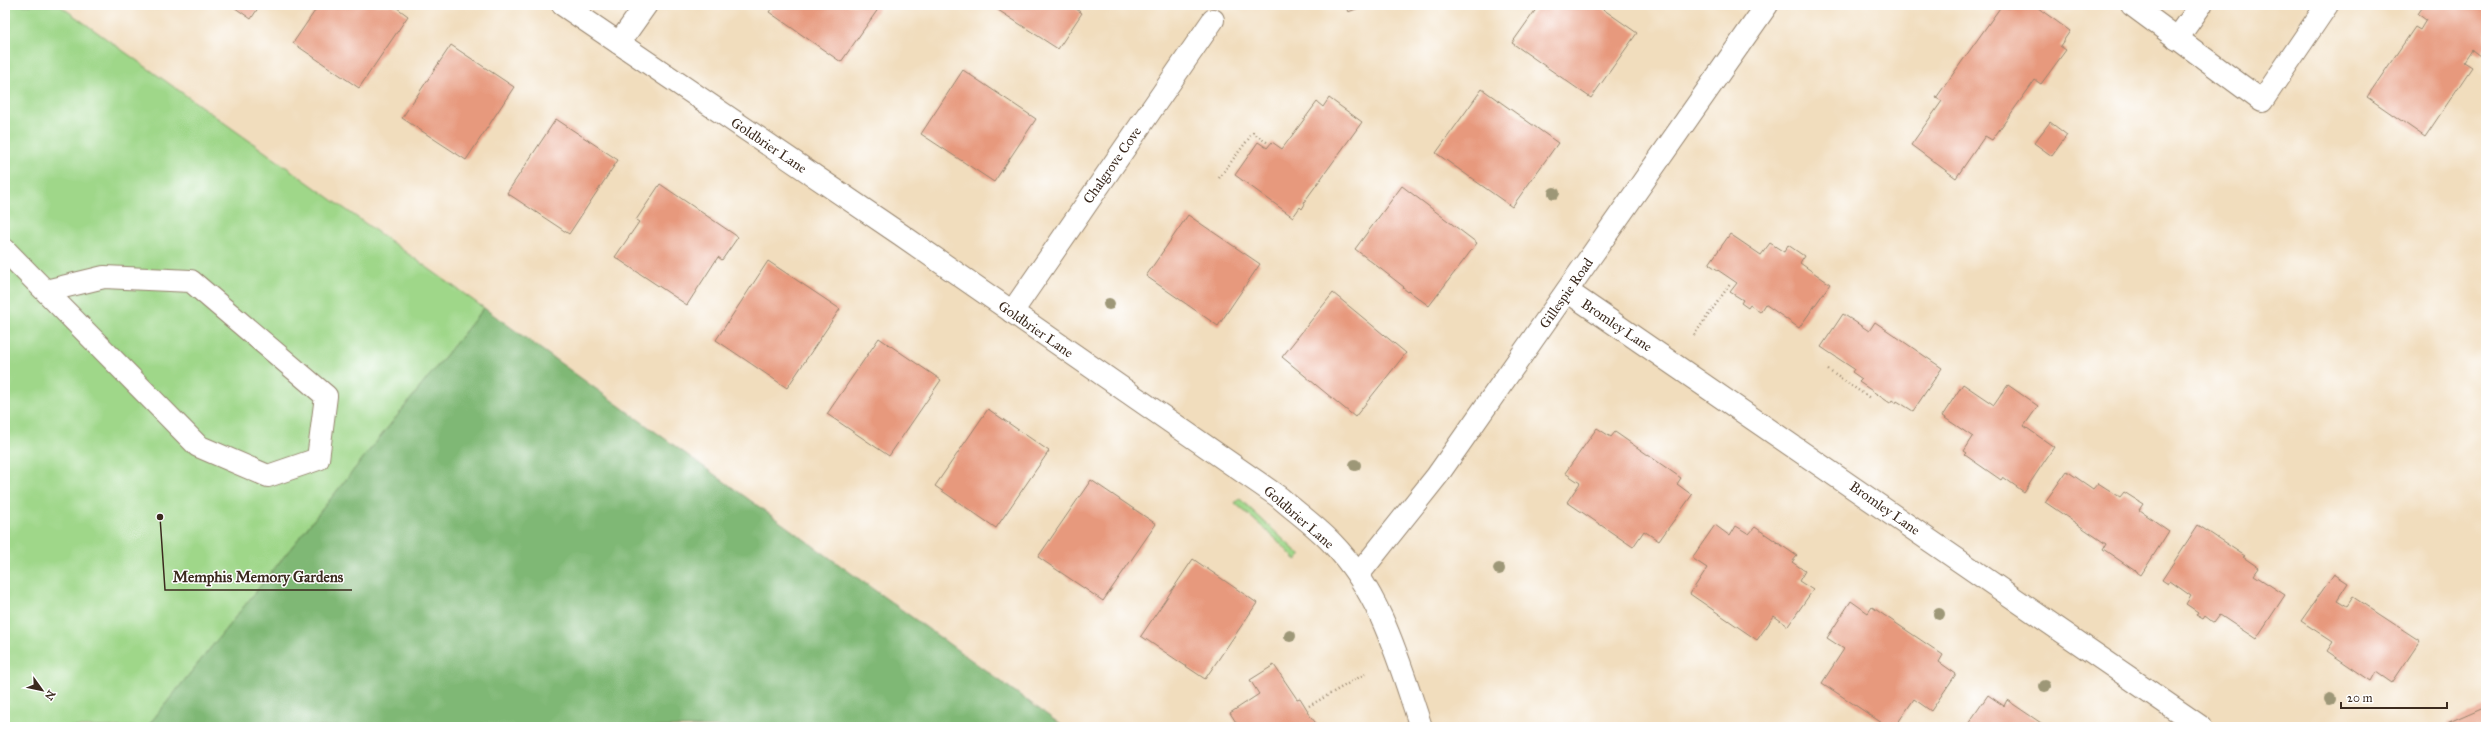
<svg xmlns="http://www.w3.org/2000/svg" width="2491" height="732" viewBox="0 0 2491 732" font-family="'IM FELL Great Primer',serif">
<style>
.green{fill:#9fd789;stroke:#6d8054}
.forest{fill:#7fb875;stroke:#5d714a}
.building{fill:#e7997d}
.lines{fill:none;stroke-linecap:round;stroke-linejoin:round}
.minor-casing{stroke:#96846e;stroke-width:24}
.path{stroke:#96846e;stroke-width:2.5;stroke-dasharray:1 3;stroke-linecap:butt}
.minor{stroke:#fff;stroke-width:22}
.tree{fill:#9d9777}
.labels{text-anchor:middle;stroke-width:3;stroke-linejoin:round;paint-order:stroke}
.street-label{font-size:14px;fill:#3b2a1e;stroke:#fff}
.leader{fill:none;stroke:#3b2a1e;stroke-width:1.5}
.callout-dot{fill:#3b2a1e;stroke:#fff;stroke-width:1.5}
.callout-label{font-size:15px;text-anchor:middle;font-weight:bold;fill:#3b2a1e;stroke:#fff;stroke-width:3;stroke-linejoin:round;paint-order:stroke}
</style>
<rect width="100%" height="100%" fill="#fff"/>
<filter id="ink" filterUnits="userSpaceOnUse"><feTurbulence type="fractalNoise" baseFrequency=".025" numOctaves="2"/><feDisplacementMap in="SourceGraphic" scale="8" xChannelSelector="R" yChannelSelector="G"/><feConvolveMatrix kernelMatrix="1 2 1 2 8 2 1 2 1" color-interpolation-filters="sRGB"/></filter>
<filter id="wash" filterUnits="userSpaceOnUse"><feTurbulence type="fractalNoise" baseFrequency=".012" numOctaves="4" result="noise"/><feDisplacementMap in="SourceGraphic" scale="16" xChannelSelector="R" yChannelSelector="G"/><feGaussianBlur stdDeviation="0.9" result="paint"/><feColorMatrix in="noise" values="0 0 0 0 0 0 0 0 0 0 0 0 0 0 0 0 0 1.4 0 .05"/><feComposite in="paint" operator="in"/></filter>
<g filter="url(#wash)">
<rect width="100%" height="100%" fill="#f1ddbd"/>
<g class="green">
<polygon points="5,5 59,5 484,308 147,727 5,727"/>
<polygon points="1239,498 1301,556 1296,560 1277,540 1235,503"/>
</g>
<polygon class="forest" points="484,308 1064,727 147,727"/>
<g id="blocks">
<g class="building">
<polygon points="231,5 260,5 251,19"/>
<polygon points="319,5 393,5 408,16 359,88 293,43"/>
<polygon points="774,5 881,5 841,62 769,12"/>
<polygon points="997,5 1074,5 1073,7 1082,13 1058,49 995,8"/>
<polygon points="1345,5 1367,5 1348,12"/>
<polygon points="1539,5 1597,5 1637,33 1591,98 1512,43"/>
<polygon points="2002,5 2009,8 2011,5 2034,5 2070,31 2060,46 2066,50 2041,84 2035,80 1992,140 1985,136 1956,178 1911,145 1942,101 1936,98"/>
<polygon points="2424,5 2486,5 2486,47 2480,56 2472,50 2464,62 2472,67 2425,137 2367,97 2415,27 2420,30 2426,20 2418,14"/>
<polygon points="451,45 514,87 466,160 402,118"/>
<polygon points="963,70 1036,119 994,182 921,134"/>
<polygon points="1482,89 1558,143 1512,207 1436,153"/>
<polygon points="1329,98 1362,122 1304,202 1305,204 1302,209 1300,207 1293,217 1235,175 1258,142 1267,148 1272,142 1282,149 1317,102 1323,107"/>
<polygon points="556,119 618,160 569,234 507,193"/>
<polygon points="2050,122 2067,135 2052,156 2034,143"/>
<polygon points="660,184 738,237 722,260 718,257 687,305 615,257 639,222 636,220"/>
<polygon points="1402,186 1477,243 1429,306 1409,291 1408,292 1403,288 1404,287 1355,249"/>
<polygon points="1188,215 1260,264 1218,326 1146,276"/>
<polygon points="1730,234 1761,255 1770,243 1784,252 1788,245 1804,256 1800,263 1830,284 1799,328 1765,304 1760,312 1750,305 1748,308 1741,303 1743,300 1730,292 1737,283 1709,264"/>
<polygon points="768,261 840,309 787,388 716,340"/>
<polygon points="1333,293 1406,353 1355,417 1282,357"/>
<polygon points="1843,314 1869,331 1875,322 1942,368 1913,411 1897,401 1896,403 1892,400 1890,403 1859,382 1862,379 1852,372 1854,369 1821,347"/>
<polygon points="879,338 941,380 889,456 827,414"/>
<polygon points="1963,384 1994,405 2008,385 2038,406 2024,426 2054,447 2024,492 2003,477 2001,480 1965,455 1967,453 1964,451 1973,437 1942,416"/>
<polygon points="988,409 1049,451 996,528 935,486"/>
<polygon points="1597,428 1611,437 1615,432 1681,478 1677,484 1692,495 1659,541 1644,531 1633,547 1567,502 1580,483 1565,473"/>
<polygon points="2067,471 2093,489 2098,483 2120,497 2124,492 2143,504 2139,510 2169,531 2141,575 2103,549 2106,544 2045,502"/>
<polygon points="1091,480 1156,524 1103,601 1038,557"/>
<polygon points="1715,525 1730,536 1736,526 1749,534 1755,527 1797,556 1792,562 1805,571 1799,581 1813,590 1788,626 1774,616 1757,640 1690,594 1707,568 1692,558"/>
<polygon points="2198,525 2245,556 2243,557 2259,568 2254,575 2285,595 2256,639 2220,615 2214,623 2205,616 2203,619 2196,615 2198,612 2186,604 2191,596 2170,581 2168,584 2162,580"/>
<polygon points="1193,559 1257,603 1205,679 1141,636"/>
<polygon points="2334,574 2348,583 2337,600 2347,606 2353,597 2420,641 2392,683 2376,672 2371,681 2327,651 2333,642 2301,621"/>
<polygon points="1851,601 1868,613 1872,607 1943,655 1939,662 1956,674 1931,711 1914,699 1895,727 1888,727 1822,683 1844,649 1827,638"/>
<polygon points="1274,665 1297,699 1300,698 1308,711 1307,712 1319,727 1239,727 1230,713 1259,694 1250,680"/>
<polygon points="1988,695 2004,706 2007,700 2047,727 1966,727"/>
<polygon points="2486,706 2486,727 2449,727 2447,723"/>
</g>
</g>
</g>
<g filter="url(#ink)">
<use href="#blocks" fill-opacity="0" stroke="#96846e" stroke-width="1"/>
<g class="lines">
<g class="minor-casing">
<g id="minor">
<path d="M563,5l337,229 379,263c17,15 37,29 53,46 49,50 67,119 89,184"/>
<polyline points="2132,5 2262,101 2327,5"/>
<polyline points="2177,39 2201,5"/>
<polyline points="619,43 646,5"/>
<polyline points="5,250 198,446 268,476 318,459 326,396 191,281 104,277 46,291"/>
<polyline points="1567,291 2201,727"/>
<polyline points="1012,312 1213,20"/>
<polyline points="1358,575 1437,476 1767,5"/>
</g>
</g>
<g class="path">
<polyline points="1219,178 1253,133 1268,143"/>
<polyline points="1694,335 1731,283"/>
<polyline points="1828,370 1870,398"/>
<polyline points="1309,706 1365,674"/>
</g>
<use href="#minor" class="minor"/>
</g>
<g class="tree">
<circle cx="1554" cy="193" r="6"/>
<circle cx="1109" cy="304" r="6"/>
<circle cx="1355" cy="465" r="6"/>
<circle cx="1499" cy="569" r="6"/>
<circle cx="1939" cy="614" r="6"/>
<circle cx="1290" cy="636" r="6"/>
<circle cx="2045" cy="686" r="6"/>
<circle cx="2330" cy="699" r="6"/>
</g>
</g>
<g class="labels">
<g class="street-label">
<text transform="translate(769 145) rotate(34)" y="5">Goldbrier Lane</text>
<text transform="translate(1112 165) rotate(-55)" y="5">Chalgrove Cove</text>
<text transform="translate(1566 293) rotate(-55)" y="5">Gillespie Road</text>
<text transform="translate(1617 325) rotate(34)" y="5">Bromley Lane</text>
<text transform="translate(1036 329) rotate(35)" y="5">Goldbrier Lane</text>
<text transform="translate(1885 508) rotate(35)" y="5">Bromley Lane</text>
<text transform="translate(1299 517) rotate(41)" y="5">Goldbrier Lane</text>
</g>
</g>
<path class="leader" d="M160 517L165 590H352"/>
<circle class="callout-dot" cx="160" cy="517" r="4"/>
<g class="callout-label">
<text x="258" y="582">Memphis Memory Gardens</text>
</g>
<rect width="2491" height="732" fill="none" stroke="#fff" stroke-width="20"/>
<g transform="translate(42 690) rotate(123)" stroke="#ffffff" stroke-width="3" paint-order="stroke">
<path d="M0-3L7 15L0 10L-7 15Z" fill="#3b2a1e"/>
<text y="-6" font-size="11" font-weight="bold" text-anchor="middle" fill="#3b2a1e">N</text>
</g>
<path d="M2341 702v6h106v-6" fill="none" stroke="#3b2a1e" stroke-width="2"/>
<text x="2347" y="702" font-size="12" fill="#3b2a1e" stroke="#ffffff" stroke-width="3" paint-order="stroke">20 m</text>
</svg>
